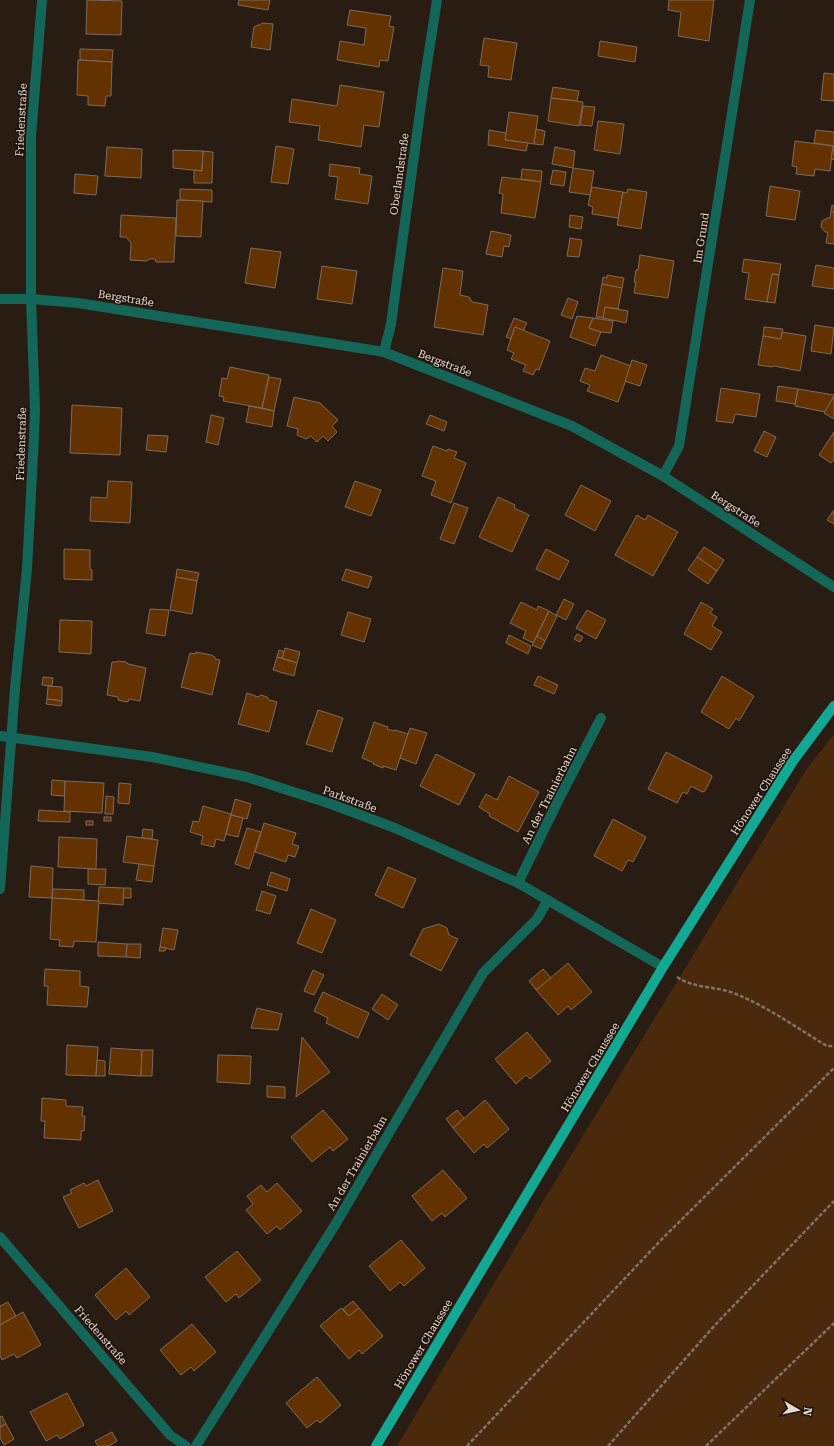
<svg xmlns="http://www.w3.org/2000/svg" width="834" height="1446" viewBox="0 0 834 1446" font-family="'Roboto Serif',serif">
<style>
.green{fill:#4b290c}
.building{fill:#633200;stroke:#7b6b5f}
.lines{fill:none;stroke-linecap:round;stroke-linejoin:round}
.path{stroke:#7f736b;stroke-width:2.5;stroke-dasharray:4 2;stroke-linecap:butt}
.minor{stroke:#146659;stroke-width:10}
.major{stroke:#13a893;stroke-width:10}
.labels{text-anchor:middle;stroke-width:3;stroke-linejoin:round;paint-order:stroke}
.street-label{font-size:11px;fill:#e5dbd5;stroke:#1f1209}
</style>
<rect width="100%" height="100%" fill="#291c12"/>
<polygon class="green" points="834,734 834,1446 397,1446 548,1193 806,770"/>
<g class="building">
<polygon points="87,0 122,1 121,35 86,34"/>
<polygon points="239,0 270,0 268,10 238,5"/>
<polygon points="669,0 714,0 709,41 678,36 681,12 668,10"/>
<polygon points="350,10 391,16 389,26 394,27 388,61 380,60 379,67 337,60 340,41 364,45 366,28 347,25"/>
<polygon points="263,23 273,24 270,50 251,47 254,27"/>
<polygon points="484,38 517,43 511,80 488,77 489,66 480,65"/>
<polygon points="600,41 637,47 635,62 598,56"/>
<polygon points="80,49 113,50 112,62 80,60"/>
<polygon points="78,60 112,62 111,96 106,96 105,106 88,105 88,96 77,95"/>
<polygon points="824,73 834,74 834,101 821,100"/>
<polygon points="340,85 384,92 379,127 364,125 361,147 318,140 320,126 289,122 292,99 337,106"/>
<polygon points="553,87 579,91 577,101 551,98"/>
<polygon points="551,98 583,102 579,126 548,121"/>
<polygon points="583,106 595,107 592,126 580,125"/>
<polygon points="509,112 538,116 534,144 505,140"/>
<polygon points="598,121 624,124 620,154 594,150"/>
<polygon points="536,129 545,131 543,145 534,144"/>
<polygon points="489,130 506,133 505,140 528,143 526,151 488,145"/>
<polygon points="816,130 834,132 834,146 814,143"/>
<polygon points="795,141 833,146 830,171 815,169 814,176 796,174 797,167 792,166"/>
<polygon points="276,146 294,149 288,184 271,182"/>
<polygon points="833,146 834,146 834,160 831,159"/>
<polygon points="107,147 142,149 141,178 105,176"/>
<polygon points="555,147 575,151 573,168 552,164"/>
<polygon points="173,150 203,151 202,171 173,168"/>
<polygon points="203,151 213,152 212,183 194,183 194,170 202,171"/>
<polygon points="330,164 360,168 359,174 372,176 368,204 335,199 338,177 329,176"/>
<polygon points="573,168 594,171 590,195 569,192"/>
<polygon points="522,169 542,171 541,182 521,179"/>
<polygon points="553,170 566,172 564,186 550,184"/>
<polygon points="75,174 98,176 96,195 74,193"/>
<polygon points="502,177 541,182 535,218 501,213 503,194 499,193"/>
<polygon points="770,186 800,191 795,220 766,216"/>
<polygon points="592,187 623,192 618,218 592,214 593,207 588,205"/>
<polygon points="180,189 212,190 212,202 180,200"/>
<polygon points="628,189 647,192 641,229 617,225 623,192 627,193"/>
<polygon points="177,200 203,201 201,237 176,236"/>
<polygon points="832,205 834,206 834,212 831,211"/>
<polygon points="831,211 834,212 834,244 826,243 828,232 825,232 821,227 822,221 827,218 830,218"/>
<polygon points="121,215 176,218 174,262 156,262 155,259 149,259 147,261 130,260 131,243 126,237 120,237"/>
<polygon points="570,215 583,217 581,229 569,227"/>
<polygon points="491,231 511,235 509,247 504,246 502,257 486,254"/>
<polygon points="570,238 582,240 579,257 567,256"/>
<polygon points="251,248 281,252 275,288 245,283"/>
<polygon points="640,255 674,261 668,298 634,293 636,282 634,282 636,270 638,270"/>
<polygon points="744,259 781,264 779,275 772,274 767,302 745,299 749,273 742,272"/>
<polygon points="816,265 834,268 834,289 812,286"/>
<polygon points="322,266 357,271 352,304 317,299"/>
<polygon points="443,268 463,271 460,295 469,297 472,302 488,305 483,335 434,327"/>
<polygon points="772,274 779,275 775,303 767,302"/>
<polygon points="607,275 624,278 622,288 602,284 603,277 607,278"/>
<polygon points="602,284 622,288 618,309 605,307 604,318 596,317"/>
<polygon points="568,298 578,302 572,319 561,315"/>
<polygon points="605,307 628,311 626,323 603,318"/>
<polygon points="577,316 593,318 589,328 601,332 595,346 570,337"/>
<polygon points="514,318 527,323 523,331 515,327 511,339 506,337"/>
<polygon points="593,318 613,321 611,333 601,332 589,328"/>
<polygon points="815,325 834,328 831,354 811,351"/>
<polygon points="515,327 550,341 539,370 536,369 533,375 523,371 526,365 511,359 514,353 507,350"/>
<polygon points="764,327 783,329 781,339 763,336"/>
<polygon points="782,332 806,336 800,371 774,366 772,367 758,365 763,336 781,339"/>
<polygon points="601,355 631,366 618,402 587,391 590,385 580,381 585,368 595,371"/>
<polygon points="632,360 647,365 640,386 625,381"/>
<polygon points="230,367 269,375 262,408 223,401 224,397 219,396 222,378 227,379"/>
<polygon points="269,377 281,379 274,411 262,408"/>
<polygon points="778,386 798,389 795,404 776,401"/>
<polygon points="721,388 760,394 756,417 735,414 733,423 716,421"/>
<polygon points="798,389 834,395 834,396 825,412 795,406"/>
<polygon points="834,396 834,419 824,413"/>
<polygon points="294,397 320,403 338,420 332,426 337,432 328,441 323,436 317,442 311,436 306,439 297,435 298,429 287,426"/>
<polygon points="72,405 122,408 120,455 70,453"/>
<polygon points="249,406 274,411 272,427 246,422"/>
<polygon points="211,415 224,418 218,445 206,442"/>
<polygon points="430,415 447,422 444,431 426,424"/>
<polygon points="764,431 776,437 767,457 754,451"/>
<polygon points="834,432 834,459 831,463 819,455"/>
<polygon points="148,435 168,436 166,452 146,450"/>
<polygon points="433,446 447,451 448,449 457,452 454,458 466,463 451,503 431,495 436,481 422,476"/>
<polygon points="108,481 132,482 130,523 90,521 91,497 107,498"/>
<polygon points="355,481 381,490 371,516 345,507"/>
<polygon points="581,485 611,501 595,531 565,515"/>
<polygon points="498,497 515,505 514,508 529,515 512,552 479,537"/>
<polygon points="454,503 468,508 454,544 440,539"/>
<polygon points="834,510 834,524 827,520"/>
<polygon points="637,515 645,520 648,515 678,532 653,576 615,555"/>
<polygon points="704,547 724,560 717,571 697,557"/>
<polygon points="64,549 90,550 90,569 92,570 92,580 64,579"/>
<polygon points="546,549 569,561 559,580 536,569"/>
<polygon points="697,557 717,571 708,584 688,570"/>
<polygon points="177,569 199,573 197,581 176,577"/>
<polygon points="346,569 372,577 368,588 342,580"/>
<polygon points="176,577 197,581 192,614 170,610"/>
<polygon points="564,599 574,604 566,620 556,615"/>
<polygon points="521,602 537,610 538,606 549,611 533,643 523,638 526,631 510,623"/>
<polygon points="701,602 713,609 710,613 717,617 712,626 722,632 711,650 684,634"/>
<polygon points="150,609 169,610 165,636 146,633"/>
<polygon points="587,610 606,620 596,639 576,628"/>
<polygon points="549,611 557,616 545,641 537,636"/>
<polygon points="348,612 371,619 364,642 341,635"/>
<polygon points="60,620 92,621 91,654 59,652"/>
<polygon points="577,634 583,637 580,642 574,639"/>
<polygon points="509,635 531,646 528,654 506,643"/>
<polygon points="537,636 545,641 541,649 532,645"/>
<polygon points="285,648 300,652 297,663 282,658"/>
<polygon points="279,650 284,652 282,658 277,657"/>
<polygon points="196,652 211,655 215,657 215,659 220,660 212,695 181,687 190,653 195,654"/>
<polygon points="277,657 297,663 294,676 273,670"/>
<polygon points="118,661 126,662 128,664 146,668 140,701 129,699 128,702 118,700 118,697 107,695 112,662 116,662"/>
<polygon points="538,676 558,685 554,694 534,685"/>
<polygon points="722,676 754,696 739,721 736,718 729,729 701,712"/>
<polygon points="43,677 53,678 52,686 42,685"/>
<polygon points="48,686 62,687 62,701 47,699"/>
<polygon points="247,693 258,697 261,695 267,697 269,700 277,702 269,732 238,724"/>
<polygon points="47,699 62,701 61,706 46,704"/>
<polygon points="318,710 343,718 332,752 306,744"/>
<polygon points="374,722 388,727 387,729 394,731 395,730 408,734 396,770 383,766 383,768 373,764 374,763 362,758"/>
<polygon points="410,728 427,733 416,764 400,758"/>
<polygon points="666,752 711,775 712,777 705,791 702,792 691,786 687,794 683,792 677,803 648,789"/>
<polygon points="436,754 475,774 459,805 420,786"/>
<polygon points="509,776 539,792 518,832 489,816 490,814 479,807 486,794 497,800"/>
<polygon points="52,780 65,781 65,796 51,795"/>
<polygon points="65,781 104,783 102,813 64,811"/>
<polygon points="119,783 131,784 129,804 118,803"/>
<polygon points="106,796 114,797 113,814 105,814"/>
<polygon points="235,799 251,804 247,819 231,815"/>
<polygon points="203,806 231,814 224,841 216,839 214,847 201,844 203,836 190,832 193,821 199,822"/>
<polygon points="39,810 70,812 70,822 38,821"/>
<polygon points="231,815 243,818 238,837 226,834"/>
<rect x="104" y="817" width="7" height="4"/>
<polygon points="613,819 646,837 633,862 628,860 622,871 594,856"/>
<rect x="86" y="821" width="7" height="4"/>
<polygon points="264,823 296,833 292,844 299,846 295,857 288,855 286,862 255,852"/>
<polygon points="247,828 261,832 249,869 235,864"/>
<polygon points="143,829 153,830 152,839 142,838"/>
<polygon points="127,836 158,840 154,866 123,862"/>
<polygon points="59,837 97,839 96,869 58,867"/>
<polygon points="139,864 154,866 152,882 136,880"/>
<polygon points="31,866 53,868 52,898 29,897"/>
<polygon points="388,867 416,879 403,908 375,895"/>
<polygon points="88,869 106,869 105,885 88,884"/>
<polygon points="271,872 290,879 287,891 267,885"/>
<polygon points="99,887 124,888 123,905 98,903"/>
<polygon points="124,888 131,888 131,898 123,898"/>
<polygon points="53,889 84,890 84,900 52,898"/>
<polygon points="262,891 276,896 270,914 256,910"/>
<polygon points="52,898 99,901 96,942 74,941 73,947 59,946 60,940 50,939"/>
<polygon points="311,909 336,920 322,953 297,943"/>
<polygon points="439,924 447,928 449,935 458,939 441,971 410,955 423,929"/>
<polygon points="163,928 178,930 174,950 160,947"/>
<polygon points="98,942 127,944 126,957 98,956"/>
<polygon points="127,944 141,944 140,958 126,957"/>
<polygon points="160,947 166,948 165,951 159,951"/>
<polygon points="568,963 592,992 571,1010 568,1006 558,1015 536,990"/>
<polygon points="45,969 80,971 80,986 89,987 87,1007 47,1005 48,986 44,986"/>
<polygon points="543,969 551,978 536,990 529,981"/>
<polygon points="313,970 324,975 314,995 304,991"/>
<polygon points="323,992 369,1013 358,1038 326,1023 328,1018 314,1011"/>
<polygon points="382,994 398,1005 388,1020 372,1009"/>
<polygon points="257,1008 282,1014 278,1030 251,1028"/>
<polygon points="527,1032 551,1061 530,1079 526,1075 516,1084 495,1059"/>
<polygon points="302,1037 330,1072 296,1097"/>
<polygon points="67,1045 98,1047 96,1076 66,1075"/>
<polygon points="111,1048 142,1050 141,1076 109,1074"/>
<polygon points="142,1050 153,1050 152,1076 141,1076"/>
<polygon points="218,1055 251,1056 250,1084 217,1082"/>
<polygon points="97,1060 105,1061 105,1076 96,1076"/>
<polygon points="267,1086 285,1087 285,1098 267,1097"/>
<polygon points="42,1098 66,1100 66,1106 83,1107 82,1116 85,1116 84,1131 81,1131 81,1140 44,1138 45,1121 41,1121"/>
<polygon points="485,1100 509,1129 487,1148 484,1144 474,1153 453,1128"/>
<polygon points="323,1110 348,1139 333,1151 330,1147 312,1162 291,1137"/>
<polygon points="457,1110 464,1118 453,1128 446,1119"/>
<polygon points="443,1170 467,1198 445,1217 442,1213 432,1221 412,1196"/>
<polygon points="98,1180 113,1211 79,1228 63,1197 72,1193 70,1190 84,1183 86,1186"/>
<polygon points="277,1183 302,1211 280,1230 277,1226 267,1234 246,1210 253,1204 247,1196 261,1185 267,1192"/>
<polygon points="401,1240 425,1268 404,1286 400,1282 390,1291 369,1266"/>
<polygon points="237,1251 261,1280 239,1298 236,1294 226,1302 205,1277"/>
<polygon points="126,1268 150,1297 129,1315 126,1311 116,1320 95,1295"/>
<polygon points="353,1301 359,1308 349,1316 343,1309"/>
<polygon points="8,1302 16,1316 0,1325 0,1306"/>
<polygon points="341,1308 349,1316 359,1308 383,1336 362,1354 359,1350 349,1359 320,1326"/>
<polygon points="23,1312 41,1345 17,1358 14,1354 2,1360 0,1356 0,1325"/>
<polygon points="192,1324 216,1352 194,1371 191,1367 181,1375 160,1350"/>
<polygon points="317,1377 341,1405 320,1423 317,1420 307,1428 286,1403"/>
<polygon points="67,1393 84,1425 60,1439 57,1435 46,1441 30,1412"/>
<polygon points="2,1416 6,1424 0,1427 0,1417"/>
<polygon points="6,1424 14,1439 4,1445 0,1438 0,1427"/>
<polygon points="112,1432 117,1441 109,1446 98,1446 95,1441"/>
</g>
<g class="lines">
<g class="path">
<path d="M677,977c18,12 40,9 59,17 32,13 61,34 91,52h7"/>
<polyline points="467,1446 661,1240 834,1068"/>
<polyline points="608,1446 716,1324 834,1201"/>
<polyline points="706,1446 834,1323"/>
</g>
<g class="minor">
<polyline points="0,299 31,299 78,303 384,352 572,426 663,476 834,587"/>
<polyline points="384,352 391,324 423,90 437,0"/>
<polyline points="663,476 679,446 750,0"/>
<polyline points="0,736 152,757 247,777 331,804 395,828 518,883 663,967"/>
<polyline points="518,883 558,801 601,718"/>
<polyline points="0,889 15,688 27,569 34,437 35,409 31,299 31,137 42,0"/>
<polyline points="0,1237 170,1435 186,1446"/>
<polyline points="196,1446 335,1225 483,973 537,919 548,900"/>
</g>
<polyline class="major" points="376,1446 663,967 793,761 834,706"/>
</g>
<g class="labels">
<g class="street-label">
<text transform="translate(21 120) rotate(-87)" y="4">Friedenstraße</text>
<text transform="translate(399 174) rotate(-82)" y="4">Oberlandstraße</text>
<text transform="translate(701 238) rotate(-81)" y="4">Im Grund</text>
<text transform="translate(126 298) rotate(9)" y="4">Bergstraße</text>
<text transform="translate(445 363) rotate(21)" y="4">Bergstraße</text>
<text transform="translate(21 444) rotate(-88)" y="4">Friedenstraße</text>
<text transform="translate(736 509) rotate(33)" y="4">Bergstraße</text>
<text transform="translate(761 791) rotate(-57)" y="4">Hönower Chaussee</text>
<text transform="translate(549 795) rotate(-63)" y="4">An der Trainierbahn</text>
<text transform="translate(350 799) rotate(20)" y="4">Parkstraße</text>
<text transform="translate(590 1067) rotate(-59)" y="4">Hönower Chaussee</text>
<text transform="translate(357 1163) rotate(-60)" y="4">An der Trainierbahn</text>
<text transform="translate(101 1335) rotate(49)" y="4">Friedenstraße</text>
<text transform="translate(423 1344) rotate(-59)" y="4">Hönower Chaussee</text>
</g>
</g>
<g transform="translate(798 1410) rotate(99)" stroke="#1f1209" stroke-width="3" paint-order="stroke">
<path d="M0-3L7 15L0 10L-7 15Z" fill="#e5dbd5"/>
<text y="-6" font-size="11" font-weight="bold" text-anchor="middle" fill="#e5dbd5">N</text>
</g>
</svg>
